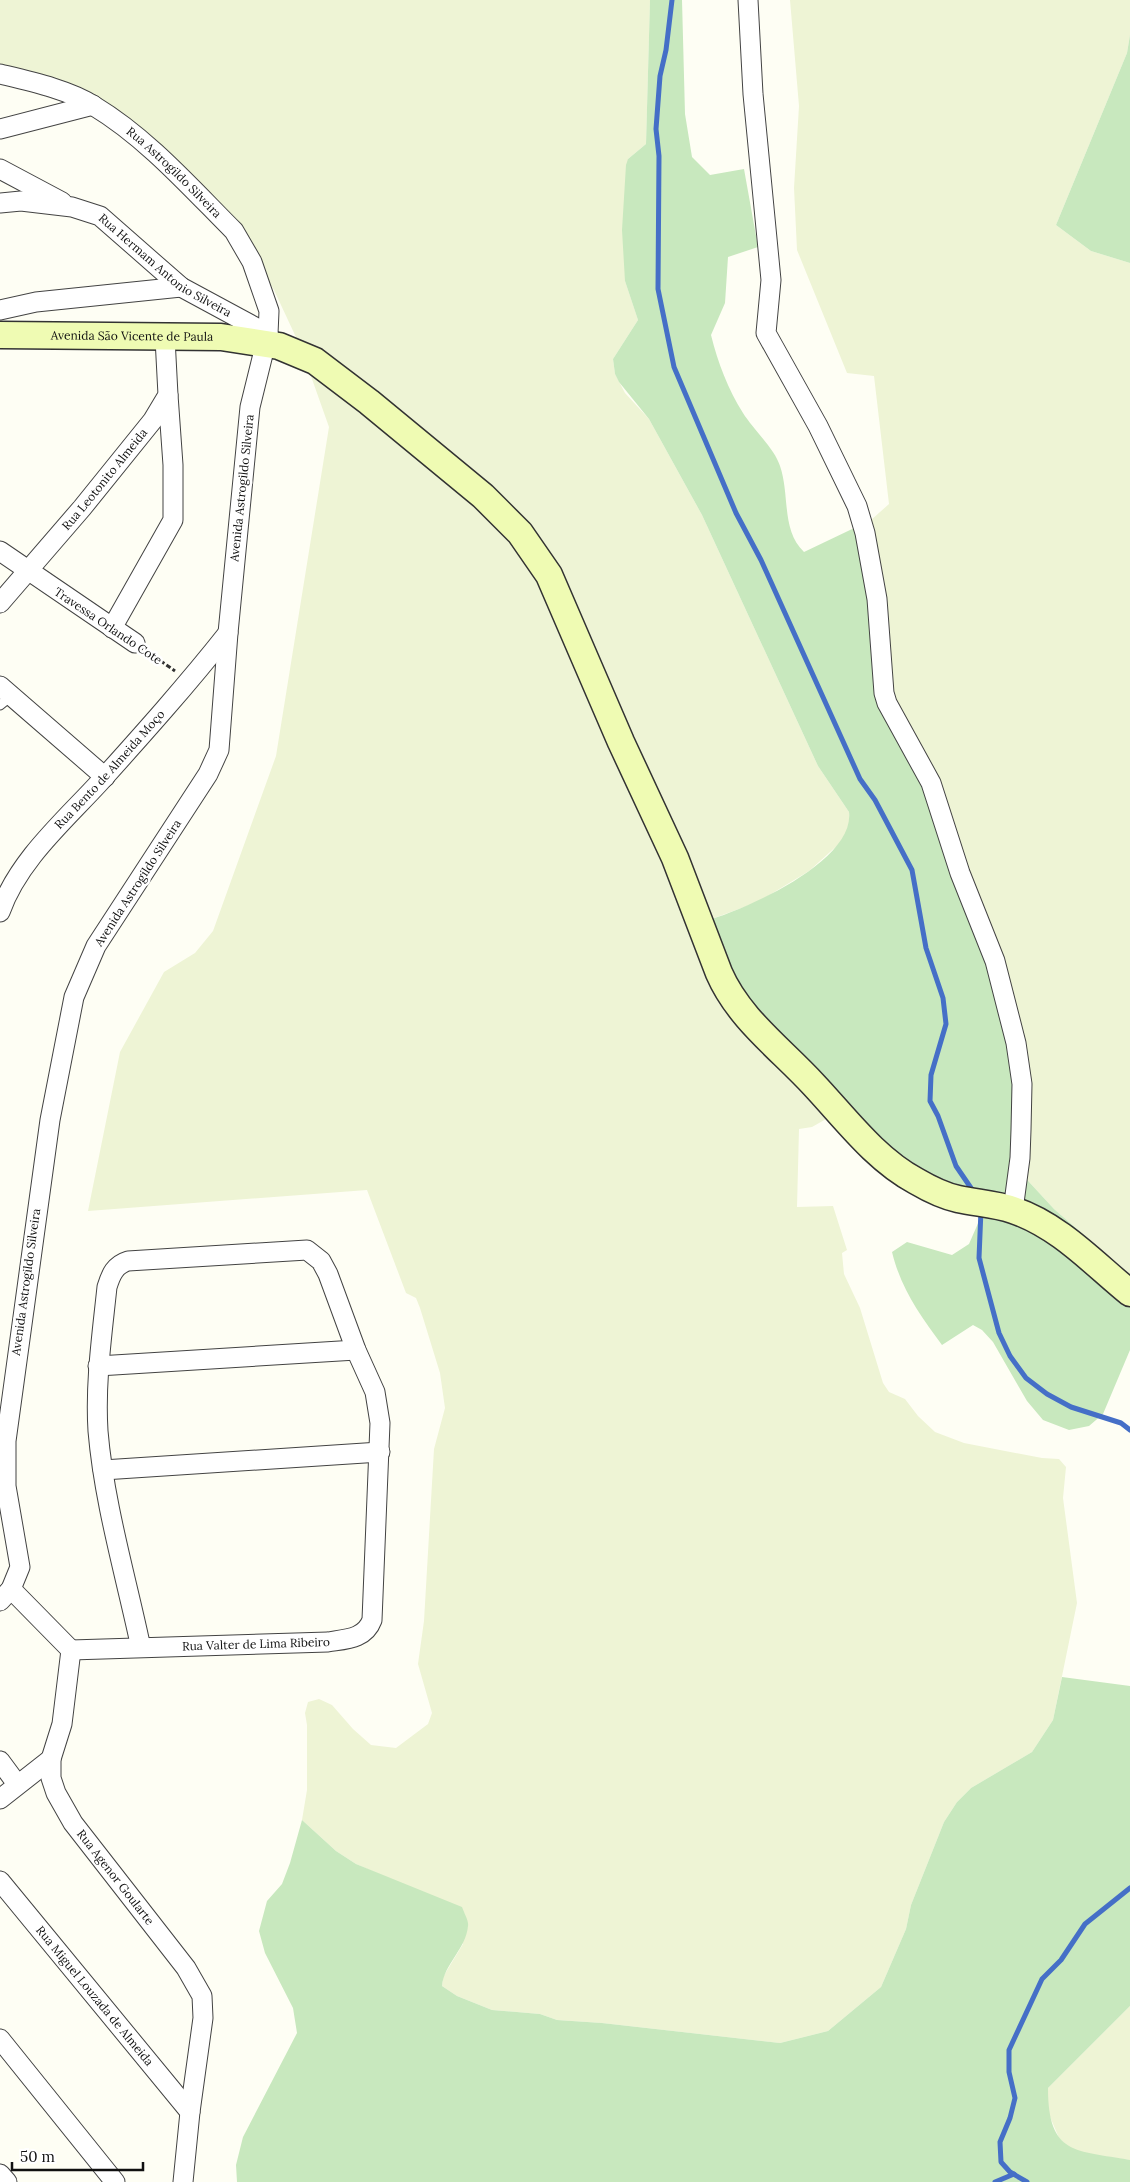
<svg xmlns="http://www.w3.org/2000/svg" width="1130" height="2182" viewBox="0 0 1130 2182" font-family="Lora,serif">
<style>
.farmland{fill:#eef4d5}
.green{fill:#c8e8be}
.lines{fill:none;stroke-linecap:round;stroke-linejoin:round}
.stream{stroke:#456fc7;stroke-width:5}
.lane-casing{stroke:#434343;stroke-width:11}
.street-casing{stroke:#434343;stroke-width:21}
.secondary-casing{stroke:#323232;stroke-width:29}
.path{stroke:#323232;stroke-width:3;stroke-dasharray:5 2.5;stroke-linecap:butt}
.lane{stroke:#fff;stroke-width:9}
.street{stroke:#fff;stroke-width:19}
.secondary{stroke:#effbb3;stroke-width:26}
.labels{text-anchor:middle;stroke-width:5;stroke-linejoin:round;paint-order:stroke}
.street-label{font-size:12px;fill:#101010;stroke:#fff}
</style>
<rect width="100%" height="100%" fill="#fefef4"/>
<g class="farmland">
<polygon points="0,0 650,0 646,144 628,159 625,281 638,320 613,359 615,374 625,393 649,419 702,515 818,766 849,812 850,820 849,830 840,843 809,871 758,902 706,921 842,1110 812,1127 799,1129 797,1207 833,1206 847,1250 842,1253 844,1274 860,1308 883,1383 889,1392 905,1399 918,1416 935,1432 964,1443 1042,1458 1059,1459 1066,1467 1063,1498 1077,1603 1053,1720 1032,1752 971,1788 957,1802 944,1822 911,1905 906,1929 881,1987 828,2031 780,2043 602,2023 557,2020 540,2014 492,2010 457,1996 442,1986 443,1977 463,1944 395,1881 356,1864 336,1851 302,1820 307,1790 307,1725 305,1713 308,1702 319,1699 332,1705 353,1729 371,1745 396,1748 428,1724 432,1713 418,1664 424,1621 434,1449 445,1408 440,1373 420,1308 416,1298 406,1293 367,1190 88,1211 120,1052 164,972 195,953 213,931 276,756 329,427 301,348 274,290 249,252 138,129 0,71"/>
<polygon points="790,0 1130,0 1130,35 1127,53 1056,225 1091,251 1130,263 1130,1275 1054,1209 1018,1170 888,705 871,520 889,504 874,376 847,373 797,250 794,188 799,106"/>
<polygon points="1130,2006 1130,2160 1083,2154 1070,2148 1059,2138 1048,2112 1048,2088"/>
</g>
<g class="green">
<path d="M650,0h32l3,114 7,43 18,18 34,-6 14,78 -30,10 -3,46 -14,32c7,28 17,54 32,78 10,16 32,36 37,53 10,29 1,64 24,86l67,-32 17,185 43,93 64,172 25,122 -2,78 36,39 76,66v75l-27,64 -14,12 -20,4 -26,-10 -16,-19 -34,-59 -11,-12 -9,-5 -31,20c-22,-30 -41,-56 -50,-93l15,-10 45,13 17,-11 17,-39 -59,-18 -182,-175 -40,-91c40,-11 150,-60 144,-109l-31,-46 -116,-251 -53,-96 -30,-37 -4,-8 -2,-15 25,-39 -13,-39 -3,-51 4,-65 2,-6 18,-15z"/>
<polygon points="1130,35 1130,263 1091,251 1056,225 1127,53"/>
<path d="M1062,1677l68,9v320l-82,82c0,68 28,62 82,72v22h-893l-1,-17 7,-28 54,-104 -4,-25 -28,-55 -6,-22 8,-30 15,-17 8,-21 12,-43 34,31 20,13 106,43c2,6 7,14 6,19 -2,23 -24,38 -26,60l15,10 35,14 48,4 17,6 45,3 178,20 48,-12 53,-44 25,-58 5,-24 33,-83 13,-20 14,-14 61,-36 21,-32z"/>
</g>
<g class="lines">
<g class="stream">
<polyline points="672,0 666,50 660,76 656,129 659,156 658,289 674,367 736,513 761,560 860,779 875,800 912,870 926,948 943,998 946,1024 931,1075 930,1101 938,1116 956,1166 971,1188"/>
<polyline points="981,1210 979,1258 999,1333 1010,1356 1026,1378 1047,1394 1071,1407 1121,1423 1130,1430"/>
<polyline points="995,2182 1014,2174"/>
<polyline points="1027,2182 1010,2172 1001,2162 1000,2142 1010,2118 1015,2098 1009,2072 1009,2050 1042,1979 1061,1960 1085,1924 1130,1888"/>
</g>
<g class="lane-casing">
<polyline id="lane" points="0,705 11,696"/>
</g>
<g class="street-casing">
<g id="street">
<polyline points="748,0 753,94 771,280 766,333 818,426 857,506 865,533 877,599 884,693 887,703 931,783 960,873 995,961 1016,1043 1022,1084 1021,1130 1020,1158 1013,1210"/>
<path id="s1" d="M0,74c29,7 70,16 94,32 53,32 96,81 140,125l18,31 17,49 -1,23 -18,73 -22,226 -9,117 -11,24 -112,172 -22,51 -24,123 -44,321v45l14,81 -9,22 -11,12"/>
<polyline points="0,129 93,105"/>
<polyline points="0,169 62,202"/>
<path id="s2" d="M0,203l21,-2 51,6 28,9 81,71 87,47"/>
<polyline points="0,310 36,302 181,287"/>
<polyline points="0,551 135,643"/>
<path id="s3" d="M0,603l82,-95 71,-88 15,-25 -3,-57"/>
<polyline points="112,628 173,520 173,465 168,395"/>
<polyline points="0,686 105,777"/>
<path id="s4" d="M0,912c18,-51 63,-90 99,-129 44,-49 88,-98 129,-150"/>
<polyline points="98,1366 356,1350"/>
<polyline points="103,1470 380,1452"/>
<path id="s5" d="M11,1589l60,61 -9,74 -11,35v19l5,15 17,30 113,145 16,28 1,22 -13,94 -7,70"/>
<path id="s6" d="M71,1650l257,-8c18,-3 37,-3 44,-22l8,-197 -5,-31 -19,-42 -28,-76 -7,-13 -14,-11 -179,11c-13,4 -17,13 -21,26 -5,48 -12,96 -9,144 6,72 28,146 43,217"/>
<polyline points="0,1761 17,1784"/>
<polyline points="0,1799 51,1759"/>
<path id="s7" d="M0,1881l190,231"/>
<polyline points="0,2039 115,2182"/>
<polyline points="0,2174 7,2182"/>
</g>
</g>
<g class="secondary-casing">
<g id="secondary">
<path id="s8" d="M0,335l221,2 58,9 36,15 54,41 114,94 37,37 29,42 72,167 54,116 44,115c20,46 62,76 95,112 31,33 61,74 102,96 12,7 28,15 42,18 18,4 38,5 55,11 47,16 80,53 117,83"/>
</g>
</g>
<polyline class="path" points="148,652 175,671"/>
<use href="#lane" class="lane"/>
<use href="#street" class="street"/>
<use href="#secondary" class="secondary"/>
</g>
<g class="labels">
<g class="street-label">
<text dy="4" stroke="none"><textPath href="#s1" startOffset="204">Rua Astrogildo Silveira</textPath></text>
<text dy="4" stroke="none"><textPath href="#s2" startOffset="184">Rua Hermam Antonio Silveira</textPath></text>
<text dy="4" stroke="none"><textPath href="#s8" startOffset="132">Avenida São Vicente de Paula</textPath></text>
<text dy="4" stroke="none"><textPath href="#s3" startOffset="162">Rua Leotonito Almeida</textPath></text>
<text transform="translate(242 488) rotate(-84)" y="4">Avenida Astrogildo Silveira</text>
<text transform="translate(108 626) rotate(34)" y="4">Travessa Orlando Cote</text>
<text dy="4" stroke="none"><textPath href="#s4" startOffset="181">Rua Bento de Almeida Moço</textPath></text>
<text transform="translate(138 883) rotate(-57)" y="4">Avenida Astrogildo Silveira</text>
<text transform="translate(26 1282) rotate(-82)" y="4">Avenida Astrogildo Silveira</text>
<text dy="4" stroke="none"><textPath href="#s6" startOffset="185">Rua Valter de Lima Ribeiro</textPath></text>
<text dy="4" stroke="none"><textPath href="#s5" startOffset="335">Rua Agenor Goularte</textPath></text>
<text dy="4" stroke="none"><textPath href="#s7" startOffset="149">Rua Miguel Louzada de Almeida</textPath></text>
</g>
</g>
<path d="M12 2162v8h131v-8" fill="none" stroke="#101010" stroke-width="2.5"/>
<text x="20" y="2162" font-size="15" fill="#101010" stroke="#ffffff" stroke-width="4" paint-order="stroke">50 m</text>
</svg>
